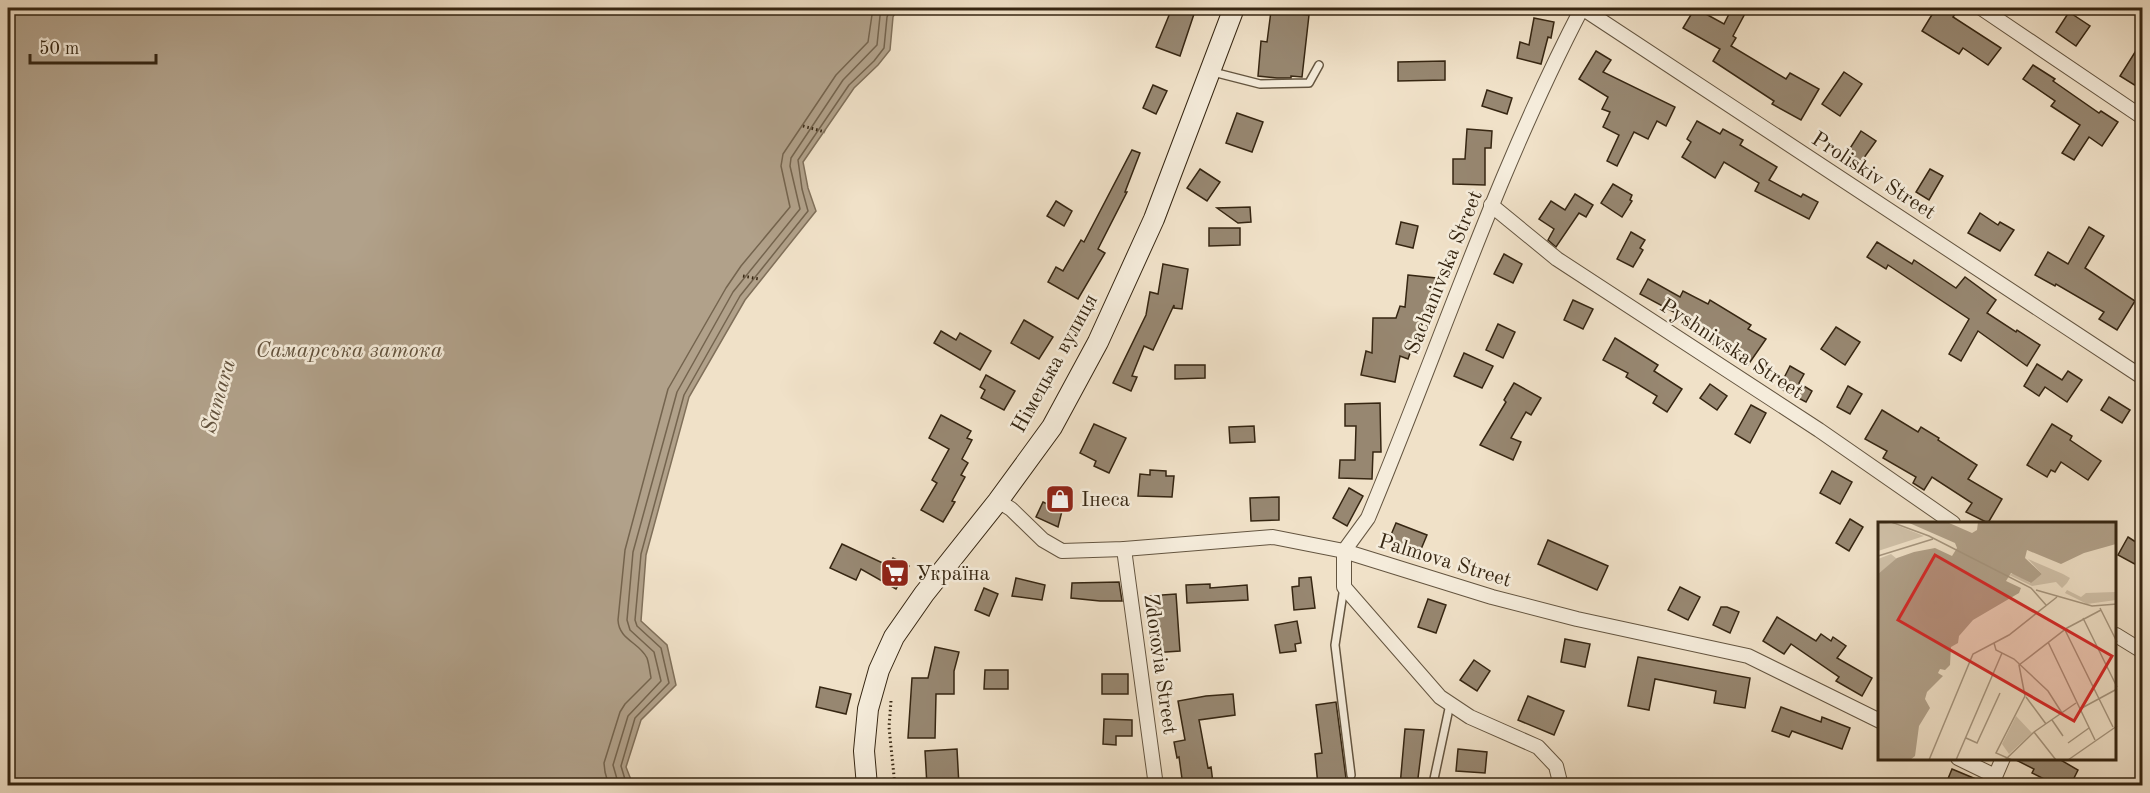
<svg xmlns="http://www.w3.org/2000/svg" width="2150" height="793" viewBox="0 0 2150 793" font-family="'Old Standard TT',serif">
<style>
.water{fill:#b1a18a;stroke:#80705a;stroke-width:1.5}
.lines{fill:none;stroke-linecap:round;stroke-linejoin:round}
.shore{stroke:#74644e;stroke-width:1.5}
.building{fill:#978771;stroke:#362612;stroke-width:1.5}
.service-casing{stroke:#645540;stroke-width:10}
.minor-casing{stroke:#645540;stroke-width:16}
.secondary-casing{stroke:#362612;stroke-width:22}
.path{stroke:#362612;stroke-width:3;stroke-dasharray:1.5 3;stroke-linecap:butt}
.service{stroke:#f5ecdb;stroke-width:7}
.minor{stroke:#f5ecdb;stroke-width:14}
.secondary{stroke:#f5ecdb;stroke-width:20}
.labels{text-anchor:middle;stroke-width:5;stroke-linejoin:round;paint-order:stroke}
.street-label{font-size:21px;fill:#362612;stroke:#f5ecdb}
.poi-label{font-size:21px;fill:#362612;stroke:#f5ecdb;text-anchor:start}
.water-label{font-size:22px;font-style:italic;fill:#61513c;stroke:#f5ecdb}
.inset-road{fill:none;stroke:#a6967f;stroke-width:1.5}
.view{fill:#d62828;fill-opacity:0.15;stroke:#d62828;stroke-width:3}
.inset-edge{fill:none;stroke:#362612;stroke-width:3}
</style>
<rect width="100%" height="100%" fill="#f0e1c8"/>
<filter id="stains"><feTurbulence type="fractalNoise" baseFrequency=".00333" numOctaves="4"/><feColorMatrix values="0 0 0 0 .2 0 0 0 0 .09 0 0 0 0 .02 0 0 0 .5 -.17"/></filter>
<radialGradient id="worn" r=".72"><stop offset=".6" stop-color="#630" stop-opacity="0"/><stop offset="1" stop-color="#630" stop-opacity=".3"/></radialGradient>
<polygon class="water" points="8,8 898,8 893,17 890,50 878,65 854,88 803,162 808,188 816,211 745,300 689,397 646,555 641,621 667,645 676,685 641,720 626,767 633,785 8,785"/>
<g class="lines">
<g class="shore">
<path d="M609,786l-4,-14 -1,-9 16,-51 5,-8 26,-26c-1,-6 -2,-14 -4,-20 -8,-16 -28,-18 -29,-38l7,-70 43,-161 58,-101 15,-22 49,-59 -9,-41 2,-12 53,-79 32,-33 5,-34"/>
<polyline points="619,786 613,765 628,716 661,681 654,652 630,630 627,620 633,552 677,392 733,292 800,209 790,166 791,158 843,80 877,45 880,16 883,8"/>
<polyline points="627,786 621,766 635,718 669,683 661,648 637,626 635,620 641,554 684,395 740,296 808,211 802,189 798,160 849,85 874,61 884,48 887,17 891,8"/>
</g>
</g>
<g class="building">
<polygon points="1172,8 1196,8 1180,56 1156,47"/>
<polygon points="1695,8 1724,24 1732,8 1748,8 1733,36 1736,38 1731,46 1786,79 1790,73 1819,89 1801,120 1772,104 1774,101 1713,61 1720,49 1683,28"/>
<polygon points="1936,8 1959,8 1953,17 2001,48 1988,65 1963,48 1959,54 1922,31"/>
<polygon points="1271,11 1309,15 1302,77 1291,76 1291,78 1277,78 1258,76 1261,41 1267,42"/>
<polygon points="2069,12 2090,26 2076,46 2056,32"/>
<polygon points="1534,18 1554,22 1551,38 1548,37 1541,64 1517,58 1520,42 1529,45"/>
<polygon points="2142,41 2142,75 2136,86 2120,76"/>
<polygon points="1596,51 1611,60 1603,72 1675,107 1666,126 1657,121 1648,139 1634,132 1617,166 1607,161 1619,135 1603,127 1610,112 1602,109 1608,97 1579,79"/>
<polygon points="1445,61 1445,80 1398,81 1398,62"/>
<polygon points="2033,65 2055,79 2053,81 2099,113 2101,111 2118,122 2102,146 2089,137 2074,160 2062,153 2080,125 2051,106 2055,101 2023,79"/>
<polygon points="1844,72 1862,84 1840,116 1822,104"/>
<polygon points="1153,85 1167,91 1156,114 1143,108"/>
<polygon points="1487,90 1512,98 1507,114 1482,106"/>
<polygon points="1237,113 1263,122 1252,152 1226,143"/>
<polygon points="1697,121 1720,134 1723,129 1743,140 1740,145 1777,167 1769,180 1801,197 1803,194 1818,202 1809,219 1755,191 1759,183 1724,162 1715,178 1682,157 1691,142 1687,139"/>
<polygon points="1467,129 1492,131 1491,148 1485,148 1485,185 1453,184 1453,159 1465,159"/>
<polygon points="1861,131 1876,141 1861,162 1847,153"/>
<polygon points="1132,150 1140,153 1125,192 1127,192 1098,249 1105,253 1078,299 1048,282 1056,267 1063,271 1081,240 1084,242"/>
<polygon points="1200,169 1220,182 1207,201 1187,188"/>
<polygon points="1930,169 1943,176 1929,200 1916,192"/>
<polygon points="1613,184 1632,195 1630,200 1632,201 1622,217 1601,203"/>
<polygon points="1575,194 1593,205 1586,217 1579,213 1556,247 1548,240 1554,229 1539,219 1551,201 1565,210"/>
<polygon points="1056,201 1072,211 1064,226 1047,216"/>
<polygon points="1250,207 1251,222 1238,223 1217,208"/>
<polygon points="1980,213 1998,225 2000,222 2014,230 2000,251 1968,233"/>
<polygon points="1401,222 1418,226 1413,248 1396,244"/>
<polygon points="2089,227 2104,236 2085,268 2135,301 2117,330 2099,319 2104,312 2056,284 2055,286 2035,275 2048,252 2068,264"/>
<polygon points="1209,228 1240,228 1240,245 1209,246"/>
<polygon points="1631,232 1645,240 1640,248 1643,250 1633,267 1617,259"/>
<polygon points="1877,242 1912,264 1914,260 1956,288 1965,277 1996,300 1987,313 2016,332 2017,330 2040,345 2027,366 1978,331 1961,361 1949,354 1969,319 1888,265 1886,269 1867,257"/>
<polygon points="1504,254 1522,264 1513,283 1494,274"/>
<polygon points="1163,264 1188,269 1182,309 1174,308 1174,305 1153,350 1144,346 1132,376 1137,377 1131,391 1113,383 1146,315 1150,292 1158,294"/>
<polygon points="1408,275 1436,278 1434,296 1430,296 1408,359 1400,356 1395,382 1361,375 1366,351 1372,353 1373,318 1396,318 1400,306 1405,307"/>
<polygon points="1648,279 1680,297 1683,291 1708,304 1710,300 1751,325 1748,329 1766,339 1748,365 1694,333 1698,325 1640,294"/>
<polygon points="1573,300 1593,309 1583,329 1564,320"/>
<polygon points="1024,320 1053,337 1039,359 1011,343"/>
<polygon points="1498,324 1515,332 1503,358 1486,350"/>
<polygon points="1836,327 1860,342 1845,365 1821,349"/>
<polygon points="941,331 956,340 960,333 991,351 980,370 934,343"/>
<polygon points="1615,338 1658,365 1654,371 1682,389 1667,412 1653,403 1657,396 1626,377 1628,373 1603,360"/>
<polygon points="1464,353 1493,366 1482,388 1454,376"/>
<polygon points="2037,364 2062,380 2068,371 2082,380 2067,402 2045,387 2039,396 2024,386"/>
<polygon points="1175,365 1205,365 1205,378 1175,379"/>
<polygon points="1790,366 1804,374 1799,383 1812,391 1806,402 1779,388"/>
<polygon points="986,375 1015,391 1004,410 981,398 985,390 980,387"/>
<polygon points="1514,383 1541,398 1531,415 1526,412 1511,438 1521,442 1513,460 1480,445 1506,402 1504,400"/>
<polygon points="1710,384 1727,396 1717,410 1700,398"/>
<polygon points="1848,386 1862,394 1850,414 1837,407"/>
<polygon points="2109,397 2130,410 2122,423 2101,410"/>
<polygon points="1380,403 1381,452 1373,452 1372,479 1339,478 1340,460 1355,460 1356,426 1345,426 1345,404"/>
<polygon points="1751,405 1766,413 1750,443 1735,434"/>
<polygon points="1882,410 1918,432 1921,427 1939,438 1938,440 1977,465 1968,479 2002,499 1988,523 1966,512 1972,503 1932,477 1924,490 1913,483 1916,477 1883,458 1887,451 1865,439"/>
<polygon points="941,415 971,431 967,438 972,440 962,459 968,463 961,475 965,477 952,501 955,502 943,522 921,510 937,483 932,480 949,449 929,438"/>
<polygon points="1094,424 1126,438 1109,473 1094,466 1096,461 1080,453"/>
<polygon points="2052,424 2072,436 2070,440 2101,461 2088,480 2061,462 2055,472 2051,470 2047,477 2027,465"/>
<polygon points="1254,426 1255,442 1230,443 1229,427"/>
<polygon points="1150,470 1166,471 1166,476 1174,476 1172,497 1138,496 1140,474 1150,475"/>
<polygon points="1832,471 1852,482 1840,504 1820,493"/>
<polygon points="1349,488 1363,496 1347,526 1333,518"/>
<polygon points="1279,497 1279,520 1251,521 1250,498"/>
<polygon points="1043,502 1062,511 1058,527 1036,517"/>
<polygon points="1850,519 1863,527 1849,551 1836,543"/>
<polygon points="1396,523 1427,535 1419,554 1388,542"/>
<polygon points="2128,537 2142,546 2142,568 2118,555"/>
<polygon points="1548,540 1608,566 1597,590 1538,564"/>
<polygon points="842,544 889,566 893,558 909,566 896,589 861,569 856,580 830,568"/>
<polygon points="1311,577 1315,608 1294,610 1292,587 1299,586 1299,578"/>
<polygon points="1016,578 1045,585 1042,600 1012,596"/>
<polygon points="1119,582 1122,601 1100,601 1071,598 1072,583"/>
<polygon points="1210,584 1210,588 1247,585 1248,600 1187,603 1186,585"/>
<polygon points="1680,587 1700,597 1688,620 1668,610"/>
<polygon points="984,588 998,594 989,616 975,610"/>
<polygon points="1176,594 1180,651 1152,653 1148,596"/>
<polygon points="1428,599 1446,605 1436,633 1418,627"/>
<polygon points="1721,607 1727,607 1739,612 1730,633 1713,625"/>
<polygon points="1777,617 1816,641 1821,634 1831,641 1833,637 1846,646 1837,658 1872,678 1862,696 1836,681 1839,677 1791,644 1784,654 1763,641"/>
<polygon points="1297,621 1301,643 1295,644 1296,651 1280,653 1275,625"/>
<polygon points="1565,639 1590,644 1585,667 1561,662"/>
<polygon points="935,647 959,652 954,671 954,694 936,694 935,738 908,738 912,678 928,678"/>
<polygon points="1638,657 1750,678 1745,708 1714,703 1716,691 1655,679 1649,710 1628,706"/>
<polygon points="1474,660 1490,671 1477,691 1460,680"/>
<polygon points="985,670 1008,670 1008,689 984,689"/>
<rect x="1102" y="674" width="26" height="20"/>
<polygon points="820,687 851,694 846,714 816,707"/>
<polygon points="1233,694 1235,715 1199,720 1208,768 1211,767 1213,783 1183,786 1179,757 1177,758 1174,742 1185,740 1178,701 1206,696"/>
<polygon points="1528,696 1564,711 1554,735 1518,720"/>
<polygon points="1336,702 1347,786 1318,786 1315,754 1322,753 1316,705"/>
<polygon points="1781,707 1821,722 1822,717 1850,728 1842,749 1792,731 1789,737 1772,731"/>
<polygon points="1104,719 1132,720 1132,736 1116,736 1116,745 1103,744"/>
<polygon points="1405,729 1424,730 1417,786 1400,786"/>
<polygon points="957,749 959,786 927,786 925,751"/>
<polygon points="1458,749 1487,752 1485,773 1456,771"/>
<polygon points="2014,759 2059,759 2078,770 2070,786 2058,786 2032,773 2034,769"/>
<polygon points="1952,769 1983,782 1982,786 1945,786"/>
</g>
<g class="lines">
<g class="service-casing">
<g id="service">
<polyline points="1213,72 1260,84 1309,83 1319,65"/>
<polyline points="1344,587 1335,645 1351,775"/>
<polyline points="1434,779 1450,704"/>
</g>
</g>
<g class="minor-casing">
<g id="minor">
<polyline points="1582,8 2142,377"/>
<polyline points="1981,8 2142,117"/>
<polyline points="1491,205 1557,259 1819,430 1953,523"/>
<polyline points="998,501 1011,509 1043,540 1062,551 1124,549 1273,537 1344,551 1492,597 1577,619 1748,656 1880,721"/>
<polyline points="1124,549 1156,786"/>
<polyline points="2116,635 2142,651"/>
<polyline points="1958,758 1995,776"/>
<path d="M1561,786l-5,-20 -18,-19 -68,-30 -30,-20 -96,-110v-36l24,-33c71,-170 129,-347 214,-510"/>
<polyline points="1991,786 2003,758"/>
</g>
</g>
<g class="secondary-casing">
<polyline id="secondary" points="867,786 864,751 868,709 879,670 894,637 924,594 998,501 1052,427 1098,342 1154,219 1234,8"/>
</g>
<g class="path">
<polyline points="803,126 825,132"/>
<polyline points="743,276 759,279"/>
<polyline points="891,701 889,727 895,786"/>
</g>
<use href="#service" class="service"/>
<use href="#minor" class="minor"/>
<use href="#secondary" class="secondary"/>
</g>
<defs>
<g id="shop-square" transform="scale(1.5)"><rect x="-9" y="-9" width="18" height="18" rx="4" fill="#8f2418" stroke="#f5ecdb"/><path d="M-5-2.5h2.3a2.7 3.5 0 0 1 5.4 0H5L5.5 6h-11ZM-1.5-2.5h3a1.5 2.3 0 0 0-3 0Z" fill="#fff"/></g>
<g id="supermarket-square" transform="scale(1.5)"><rect x="-9" y="-9" width="18" height="18" rx="4" fill="#8f2418" stroke="#f5ecdb"/><path d="M-6-5.5h2.5l.6 2H6L4.5 2H-2.5L-4.4-4H-6ZM-1.5 3.2a1.3 1.3 0 1 0 .1 0ZM3 3.2a1.3 1.3 0 1 0 .1 0Z" fill="#fff"/></g>
</defs>
<g fill-rule="evenodd">
<use href="#shop-square" x="1060" y="499"/>
<use href="#supermarket-square" x="895" y="573"/>
</g>
<g class="labels">
<g class="street-label">
<text transform="translate(1874 175) rotate(33)" y="7">Proliskiv Street</text>
<text transform="translate(1443 272) rotate(-68)" y="7">Sachanivska Street</text>
<text transform="translate(1732 348) rotate(33)" y="7">Pyshnivska Street</text>
<text transform="translate(1054 363) rotate(-61)" y="7">Німецька вулиця</text>
<text transform="translate(1445 560) rotate(17)" y="7">Palmova Street</text>
<text transform="translate(1161 664) rotate(82)" y="7">Zdorovia Street</text>
</g>
<g class="poi-label">
<text x="1081" y="506">Інеса</text>
<text x="916" y="580">Україна</text>
</g>
<g class="water-label">
<text x="349" y="357">Самарська затока</text>
<text transform="translate(217 396) rotate(-74)" y="8">Samara</text>
</g>
</g>
<g transform="translate(1878 522)">
<rect width="238" height="238" fill="#f0e1c8"/>
<path d="M0,0l16,2 30,12 -46,15zM13,32l6,5 -19,15v-15zM150,37l35,15 7,4 -3,5 -5,5 -6,-6 -24,4 -23,-11 5,-2 16,10 12,-9zM189,68l14,7 5,-4 29,-1 1,8 -29,4 -22,-11zM138,194l16,17 -23,21 -7,-10z" fill="#d0c1a9"/>
<path d="M29,0h40l25,11 5,-3 1,-8h138v22l-32,9 -23,11 -34,-14 -2,8 17,16 -11,9 -20,-10 -5,8 15,7 -2,5 -46,27 -14,16 -1,7 -7,4 -1,18 -5,5 -5,-1 -2,4 5,3 -16,16 -2,7 5,9 -11,18 -4,30 -5,4h-32v-186l19,-16 17,-6 21,-4 17,8 5,-8 -2,-5z" fill="#b1a18a"/>
<path class="inset-road" d="M13,0l38,14 102,52 15,17M0,34l55,-17M158,68l56,16 25,-2M222,86l17,34M205,96l34,69M187,108l48,97M170,120l47,98M116,121l2,7 18,9 34,32 14,22M148,175l20,27M202,187l37,-20M174,198l11,16M156,210l22,28M88,216l11,5 23,-50M190,221l21,-15M51,238l44,-106 36,-19 48,-38M78,238l46,-107M127,238l29,-28 42,-29M134,238l-16,-7 29,-57 -6,-31 48,-37 34,-18M190,238l49,-34"/>
<path class="view" d="M57,33l177,101 -38,65 -176,-101z"/>
<rect width="238" height="238" class="inset-edge"/>
</g>
<rect width="2150" height="793" fill="none" stroke="#f0e1c8" stroke-width="30"/>
<rect x="9" y="9" width="2132" height="775" fill="none" stroke="#362612" stroke-width="3"/>
<rect x="15" y="15" width="2120" height="763" fill="none" stroke="#362612" stroke-width="1.5"/>
<path d="M30 54v9h126v-9" fill="none" stroke="#362612" stroke-width="3"/>
<text x="39" y="54" font-size="18" fill="#362612" stroke="#f5ecdb" stroke-width="4.5" paint-order="stroke">50 m</text>
<rect width="100%" height="100%" filter="url(#stains)"/>
<rect width="100%" height="100%" fill="url(#worn)"/>
</svg>
